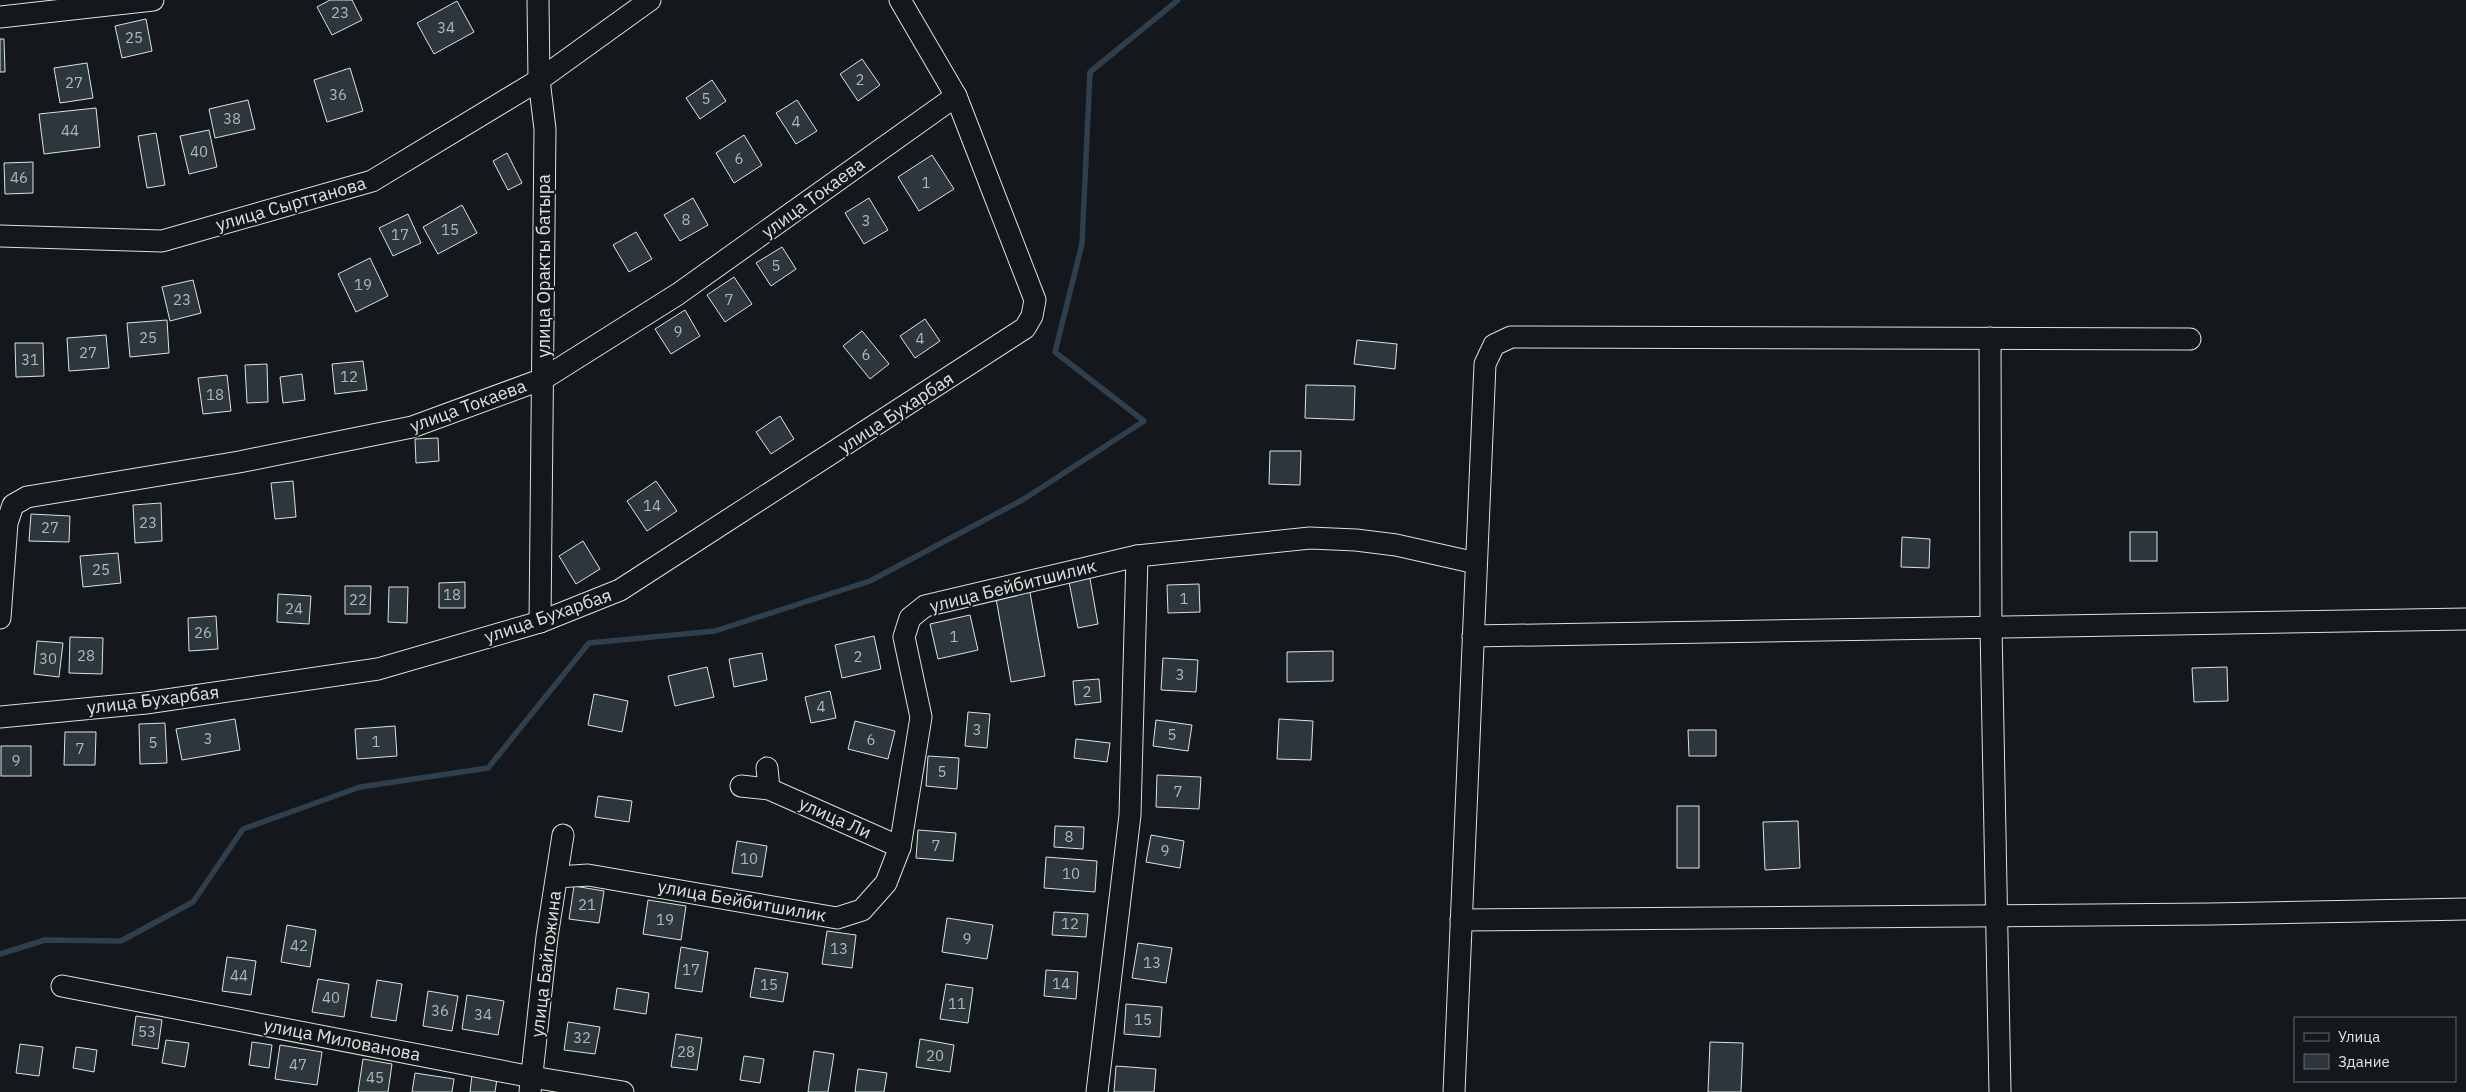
<svg xmlns="http://www.w3.org/2000/svg" width="2466" height="1092" viewBox="0 0 2466 1092" font-family="'IBM Plex Sans',sans-serif">
<style>
.lines{fill:none;stroke-linecap:round;stroke-linejoin:round}
.stream{stroke:#2f3f4d;stroke-width:5.5}
.building{fill:#2c363c;stroke:#d8e6dc}
.minor-casing{stroke:#d8e6dc;stroke-width:23}
.minor{stroke:#14181c;stroke-width:21}
.labels{text-anchor:middle;stroke-width:4;stroke-linejoin:round;paint-order:stroke}
.number-label{font-size:15px;fill:#adbab4}
.street-label{font-size:18px;fill:#d8e6dc;stroke:#14181c}
</style>
<rect width="100%" height="100%" fill="#14181c"/>
<g class="lines">
<polyline class="stream" points="0,954 45,940 121,941 193,902 243,829 360,787 488,768 589,643 715,631 870,581 1024,499 1144,421 1055,352 1082,244 1090,72 1178,0"/>
</g>
<g class="building">
<polygon points="330,0 352,0 362,20 332,35 317,7"/>
<polygon points="457,1 474,32 434,54 417,23"/>
<polygon points="146,19 152,51 122,58 115,26"/>
<polygon points="0,39 4,39 5,72 0,72"/>
<polygon points="862,59 880,85 858,101 840,74"/>
<polygon points="87,63 93,98 60,103 54,68"/>
<polygon points="350,68 363,111 327,122 314,80"/>
<polygon points="712,80 726,101 700,119 686,98"/>
<polygon points="248,100 255,129 215,138 209,109"/>
<polygon points="797,100 817,131 796,144 776,113"/>
<polygon points="96,108 100,147 44,154 39,114"/>
<polygon points="209,130 217,167 189,174 180,136"/>
<polygon points="156,133 165,185 147,188 138,136"/>
<polygon points="744,135 762,165 734,183 716,153"/>
<polygon points="507,153 522,183 508,190 493,161"/>
<polygon points="932,155 954,189 919,211 898,177"/>
<polygon points="33,162 33,193 5,194 4,163"/>
<polygon points="693,198 708,225 680,241 664,215"/>
<polygon points="869,198 888,230 864,244 845,213"/>
<polygon points="462,205 477,233 438,254 423,227"/>
<polygon points="408,214 421,243 393,256 379,228"/>
<polygon points="636,232 652,259 629,272 613,245"/>
<polygon points="782,247 796,269 771,286 756,263"/>
<polygon points="370,258 388,296 356,312 338,274"/>
<polygon points="734,277 752,304 725,322 707,295"/>
<polygon points="193,280 201,313 170,321 162,287"/>
<polygon points="685,310 700,336 671,354 655,329"/>
<polygon points="925,319 940,341 915,358 900,336"/>
<polygon points="167,320 169,353 130,357 127,323"/>
<polygon points="862,331 889,364 870,379 843,346"/>
<polygon points="106,335 109,368 69,371 67,338"/>
<polygon points="1357,340 1397,344 1395,369 1354,364"/>
<polygon points="15,343 43,343 44,376 16,377"/>
<polygon points="363,361 367,390 335,394 332,364"/>
<polygon points="267,364 268,402 247,403 245,365"/>
<polygon points="302,374 305,400 283,403 280,377"/>
<polygon points="227,375 231,411 203,414 198,378"/>
<polygon points="1306,385 1355,386 1354,420 1305,418"/>
<polygon points="780,416 794,439 771,454 756,432"/>
<polygon points="438,438 439,461 416,463 415,439"/>
<polygon points="1270,451 1301,451 1300,485 1269,484"/>
<polygon points="293,481 296,517 275,519 271,483"/>
<polygon points="656,481 677,511 647,531 627,501"/>
<polygon points="161,503 162,541 135,543 133,505"/>
<polygon points="31,514 70,516 69,542 29,541"/>
<rect x="2130" y="532" width="27" height="29"/>
<polygon points="1902,537 1930,539 1929,568 1901,567"/>
<polygon points="583,541 600,569 576,584 559,556"/>
<polygon points="118,553 121,583 83,587 80,556"/>
<polygon points="1089,573 1098,624 1078,628 1068,577"/>
<polygon points="465,582 465,608 439,608 439,583"/>
<polygon points="1199,584 1200,612 1168,613 1167,585"/>
<polygon points="345,586 371,586 370,614 345,614"/>
<polygon points="389,587 408,587 407,623 388,622"/>
<polygon points="1029,587 1045,676 1011,682 995,593"/>
<polygon points="278,594 311,596 309,624 277,622"/>
<polygon points="970,615 978,650 938,659 930,624"/>
<polygon points="216,616 218,649 189,651 188,618"/>
<polygon points="874,636 881,669 842,678 835,645"/>
<polygon points="70,637 103,638 102,674 69,673"/>
<polygon points="37,641 63,643 59,677 34,674"/>
<polygon points="1333,651 1333,681 1287,682 1287,652"/>
<polygon points="762,653 767,680 734,687 729,659"/>
<polygon points="1163,658 1198,660 1196,692 1161,690"/>
<polygon points="707,667 714,697 675,706 668,676"/>
<polygon points="2227,667 2228,701 2194,702 2192,668"/>
<polygon points="1099,679 1101,702 1075,705 1073,681"/>
<polygon points="830,691 836,718 811,723 805,697"/>
<polygon points="594,694 628,701 622,732 588,725"/>
<polygon points="968,712 990,714 987,748 965,746"/>
<polygon points="235,719 240,750 182,760 176,729"/>
<polygon points="1279,719 1313,721 1311,760 1277,759"/>
<polygon points="1156,720 1192,725 1188,751 1153,746"/>
<polygon points="855,721 895,731 888,759 848,749"/>
<polygon points="165,723 167,763 140,764 139,724"/>
<polygon points="395,726 397,756 357,759 355,729"/>
<polygon points="1688,730 1716,730 1716,756 1689,756"/>
<polygon points="65,732 96,732 95,765 64,765"/>
<polygon points="1076,739 1110,743 1107,762 1074,758"/>
<rect x="1" y="746" width="30" height="30"/>
<polygon points="928,756 959,758 957,789 926,786"/>
<polygon points="1157,775 1201,777 1199,809 1156,807"/>
<polygon points="598,796 632,801 629,822 595,817"/>
<rect x="1677" y="806" width="22" height="62"/>
<polygon points="1798,821 1800,868 1765,870 1763,822"/>
<polygon points="1055,826 1084,827 1083,849 1054,847"/>
<polygon points="918,830 956,833 953,861 916,858"/>
<polygon points="1151,835 1184,841 1180,868 1146,862"/>
<polygon points="737,841 767,846 762,877 732,873"/>
<polygon points="1046,857 1097,861 1095,892 1044,888"/>
<polygon points="574,886 604,891 599,923 569,919"/>
<polygon points="648,900 686,906 681,940 643,934"/>
<polygon points="1054,912 1088,914 1086,937 1052,935"/>
<polygon points="947,918 993,925 987,959 942,952"/>
<polygon points="287,925 316,930 310,967 281,962"/>
<polygon points="827,931 856,935 852,968 822,964"/>
<polygon points="1138,943 1172,948 1166,983 1132,978"/>
<polygon points="681,947 708,952 702,992 675,988"/>
<polygon points="227,957 256,961 251,995 222,991"/>
<polygon points="755,968 788,973 783,1002 750,997"/>
<polygon points="1046,970 1078,972 1076,999 1044,996"/>
<polygon points="318,979 349,984 344,1017 312,1012"/>
<polygon points="377,980 402,984 396,1021 371,1017"/>
<polygon points="946,984 973,988 968,1023 940,1019"/>
<polygon points="617,988 649,993 646,1014 614,1009"/>
<polygon points="428,991 458,996 452,1031 423,1026"/>
<polygon points="467,995 504,1001 498,1035 462,1029"/>
<polygon points="1126,1004 1162,1007 1160,1037 1124,1034"/>
<polygon points="136,1016 162,1020 158,1049 132,1045"/>
<polygon points="568,1022 600,1027 595,1054 564,1050"/>
<polygon points="676,1034 702,1038 697,1070 671,1067"/>
<polygon points="920,1039 954,1045 950,1072 916,1067"/>
<polygon points="166,1040 189,1043 185,1067 162,1063"/>
<polygon points="252,1042 272,1045 269,1068 249,1065"/>
<polygon points="1710,1042 1743,1043 1741,1092 1708,1092"/>
<polygon points="20,1044 43,1047 39,1076 16,1073"/>
<polygon points="280,1045 322,1052 317,1085 275,1079"/>
<polygon points="76,1047 97,1050 94,1072 73,1068"/>
<polygon points="814,1051 834,1054 828,1092 808,1092"/>
<polygon points="744,1056 764,1059 760,1083 740,1080"/>
<polygon points="363,1059 392,1064 388,1092 358,1092"/>
<polygon points="1116,1066 1156,1069 1154,1092 1114,1092"/>
<polygon points="858,1069 887,1073 884,1092 855,1092"/>
<polygon points="415,1073 454,1079 452,1092 412,1092"/>
<polygon points="472,1075 497,1079 495,1092 470,1092"/>
</g>
<g class="lines">
<g class="minor-casing">
<g id="minor">
<polyline points="538,0 539,80 545,129 540,622"/>
<polyline points="0,17 153,0"/>
<polyline points="0,236 162,241 372,181 539,80 650,0"/>
<polyline points="1990,338 1991,627 2000,1092"/>
<polyline points="0,618 7,523 13,505 27,497 239,462 412,427 543,379 678,294 956,96"/>
<polyline points="1473,636 2466,619"/>
<polyline points="0,717 146,703 378,669 540,622 620,590 1025,328 1032,316 1035,300 956,96 900,0"/>
<polyline points="767,768 769,789"/>
<polyline points="741,786 769,789 900,847"/>
<polyline points="557,877 588,875 837,918 862,910 886,883 900,847 921,717 904,637 910,618 925,606 1137,556 1310,538 1356,540 1396,545 1476,563"/>
<polyline points="1461,920 2211,914 2466,909"/>
<polyline points="62,986 532,1077 623,1092"/>
<polyline points="530,1092 547,937 563,835"/>
<polyline points="1097,1092 1130,815 1137,556"/>
<polyline points="1454,1092 1485,364 1494,345 1511,337 2190,339"/>
</g>
</g>
<use href="#minor" class="minor"/>
</g>
<g class="labels">
<g class="number-label">
<text x="340" y="18">23</text>
<text x="446" y="33">34</text>
<text x="134" y="43">25</text>
<text x="860" y="85">2</text>
<text x="74" y="88">27</text>
<text x="338" y="100">36</text>
<text x="706" y="104">5</text>
<text x="232" y="124">38</text>
<text x="796" y="127">4</text>
<text x="70" y="136">44</text>
<text x="199" y="157">40</text>
<text x="739" y="164">6</text>
<text x="19" y="183">46</text>
<text x="926" y="188">1</text>
<text x="686" y="225">8</text>
<text x="866" y="226">3</text>
<text x="450" y="235">15</text>
<text x="400" y="240">17</text>
<text x="776" y="271">5</text>
<text x="363" y="290">19</text>
<text x="182" y="305">23</text>
<text x="729" y="305">7</text>
<text x="678" y="337">9</text>
<text x="148" y="343">25</text>
<text x="920" y="344">4</text>
<text x="88" y="358">27</text>
<text x="866" y="360">6</text>
<text x="30" y="365">31</text>
<text x="349" y="382">12</text>
<text x="215" y="400">18</text>
<text x="652" y="511">14</text>
<text x="148" y="528">23</text>
<text x="50" y="533">27</text>
<text x="101" y="575">25</text>
<text x="452" y="600">18</text>
<text x="1184" y="604">1</text>
<text x="358" y="605">22</text>
<text x="294" y="614">24</text>
<text x="203" y="638">26</text>
<text x="954" y="642">1</text>
<text x="86" y="661">28</text>
<text x="858" y="662">2</text>
<text x="48" y="664">30</text>
<text x="1180" y="680">3</text>
<text x="1087" y="697">2</text>
<text x="821" y="712">4</text>
<text x="977" y="735">3</text>
<text x="1172" y="740">5</text>
<text x="208" y="744">3</text>
<text x="871" y="745">6</text>
<text x="376" y="747">1</text>
<text x="153" y="748">5</text>
<text x="80" y="754">7</text>
<text x="16" y="766">9</text>
<text x="942" y="777">5</text>
<text x="1178" y="797">7</text>
<text x="1069" y="842">8</text>
<text x="936" y="851">7</text>
<text x="1165" y="856">9</text>
<text x="749" y="864">10</text>
<text x="1071" y="879">10</text>
<text x="587" y="910">21</text>
<text x="665" y="925">19</text>
<text x="1070" y="929">12</text>
<text x="967" y="944">9</text>
<text x="299" y="951">42</text>
<text x="839" y="954">13</text>
<text x="1152" y="968">13</text>
<text x="691" y="975">17</text>
<text x="239" y="981">44</text>
<text x="1061" y="989">14</text>
<text x="769" y="990">15</text>
<text x="331" y="1003">40</text>
<text x="957" y="1009">11</text>
<text x="440" y="1016">36</text>
<text x="483" y="1020">34</text>
<text x="1143" y="1025">15</text>
<text x="147" y="1037">53</text>
<text x="582" y="1043">32</text>
<text x="686" y="1057">28</text>
<text x="935" y="1061">20</text>
<text x="298" y="1070">47</text>
<text x="375" y="1083">45</text>
</g>
<g class="street-label">
<text transform="translate(813 198) rotate(-36)" y="6">улица Токаева</text>
<text transform="translate(291 204) rotate(-16)" y="6">улица Сырттанова</text>
<text transform="translate(544 266) rotate(-90)" y="6">улица Оракты батыра</text>
<text transform="translate(468 406) rotate(-20)" y="6">улица Токаева</text>
<text transform="translate(896 413) rotate(-33)" y="6">улица Бухарбая</text>
<text transform="translate(1013 586) rotate(-14)" y="6">улица Бейбитшилик</text>
<text transform="translate(548 616) rotate(-19)" y="6">улица Бухарбая</text>
<text transform="translate(153 700) rotate(-7)" y="6">улица Бухарбая</text>
<text transform="translate(835 818) rotate(24)" y="6">улица Ли</text>
<text transform="translate(742 901) rotate(10)" y="6">улица Бейбитшилик</text>
<text transform="translate(546 964) rotate(-83)" y="6">улица Байгожина</text>
<text transform="translate(342 1040) rotate(11)" y="6">улица Милованова</text>
</g>
</g>
<rect x="2294" y="1017" width="162" height="65" fill="#14181c" stroke="#626a69"/>
<rect x="2304" y="1033" width="25" height="8" fill="#14181c" stroke="#626a69"/>
<text x="2338" y="1042" font-size="15" fill="#d8e6dc">Улица</text>
<rect x="2304" y="1054" width="25" height="15" fill="#2c363c" stroke="#626a69"/>
<text x="2338" y="1067" font-size="15" fill="#d8e6dc">Здание</text>
</svg>
